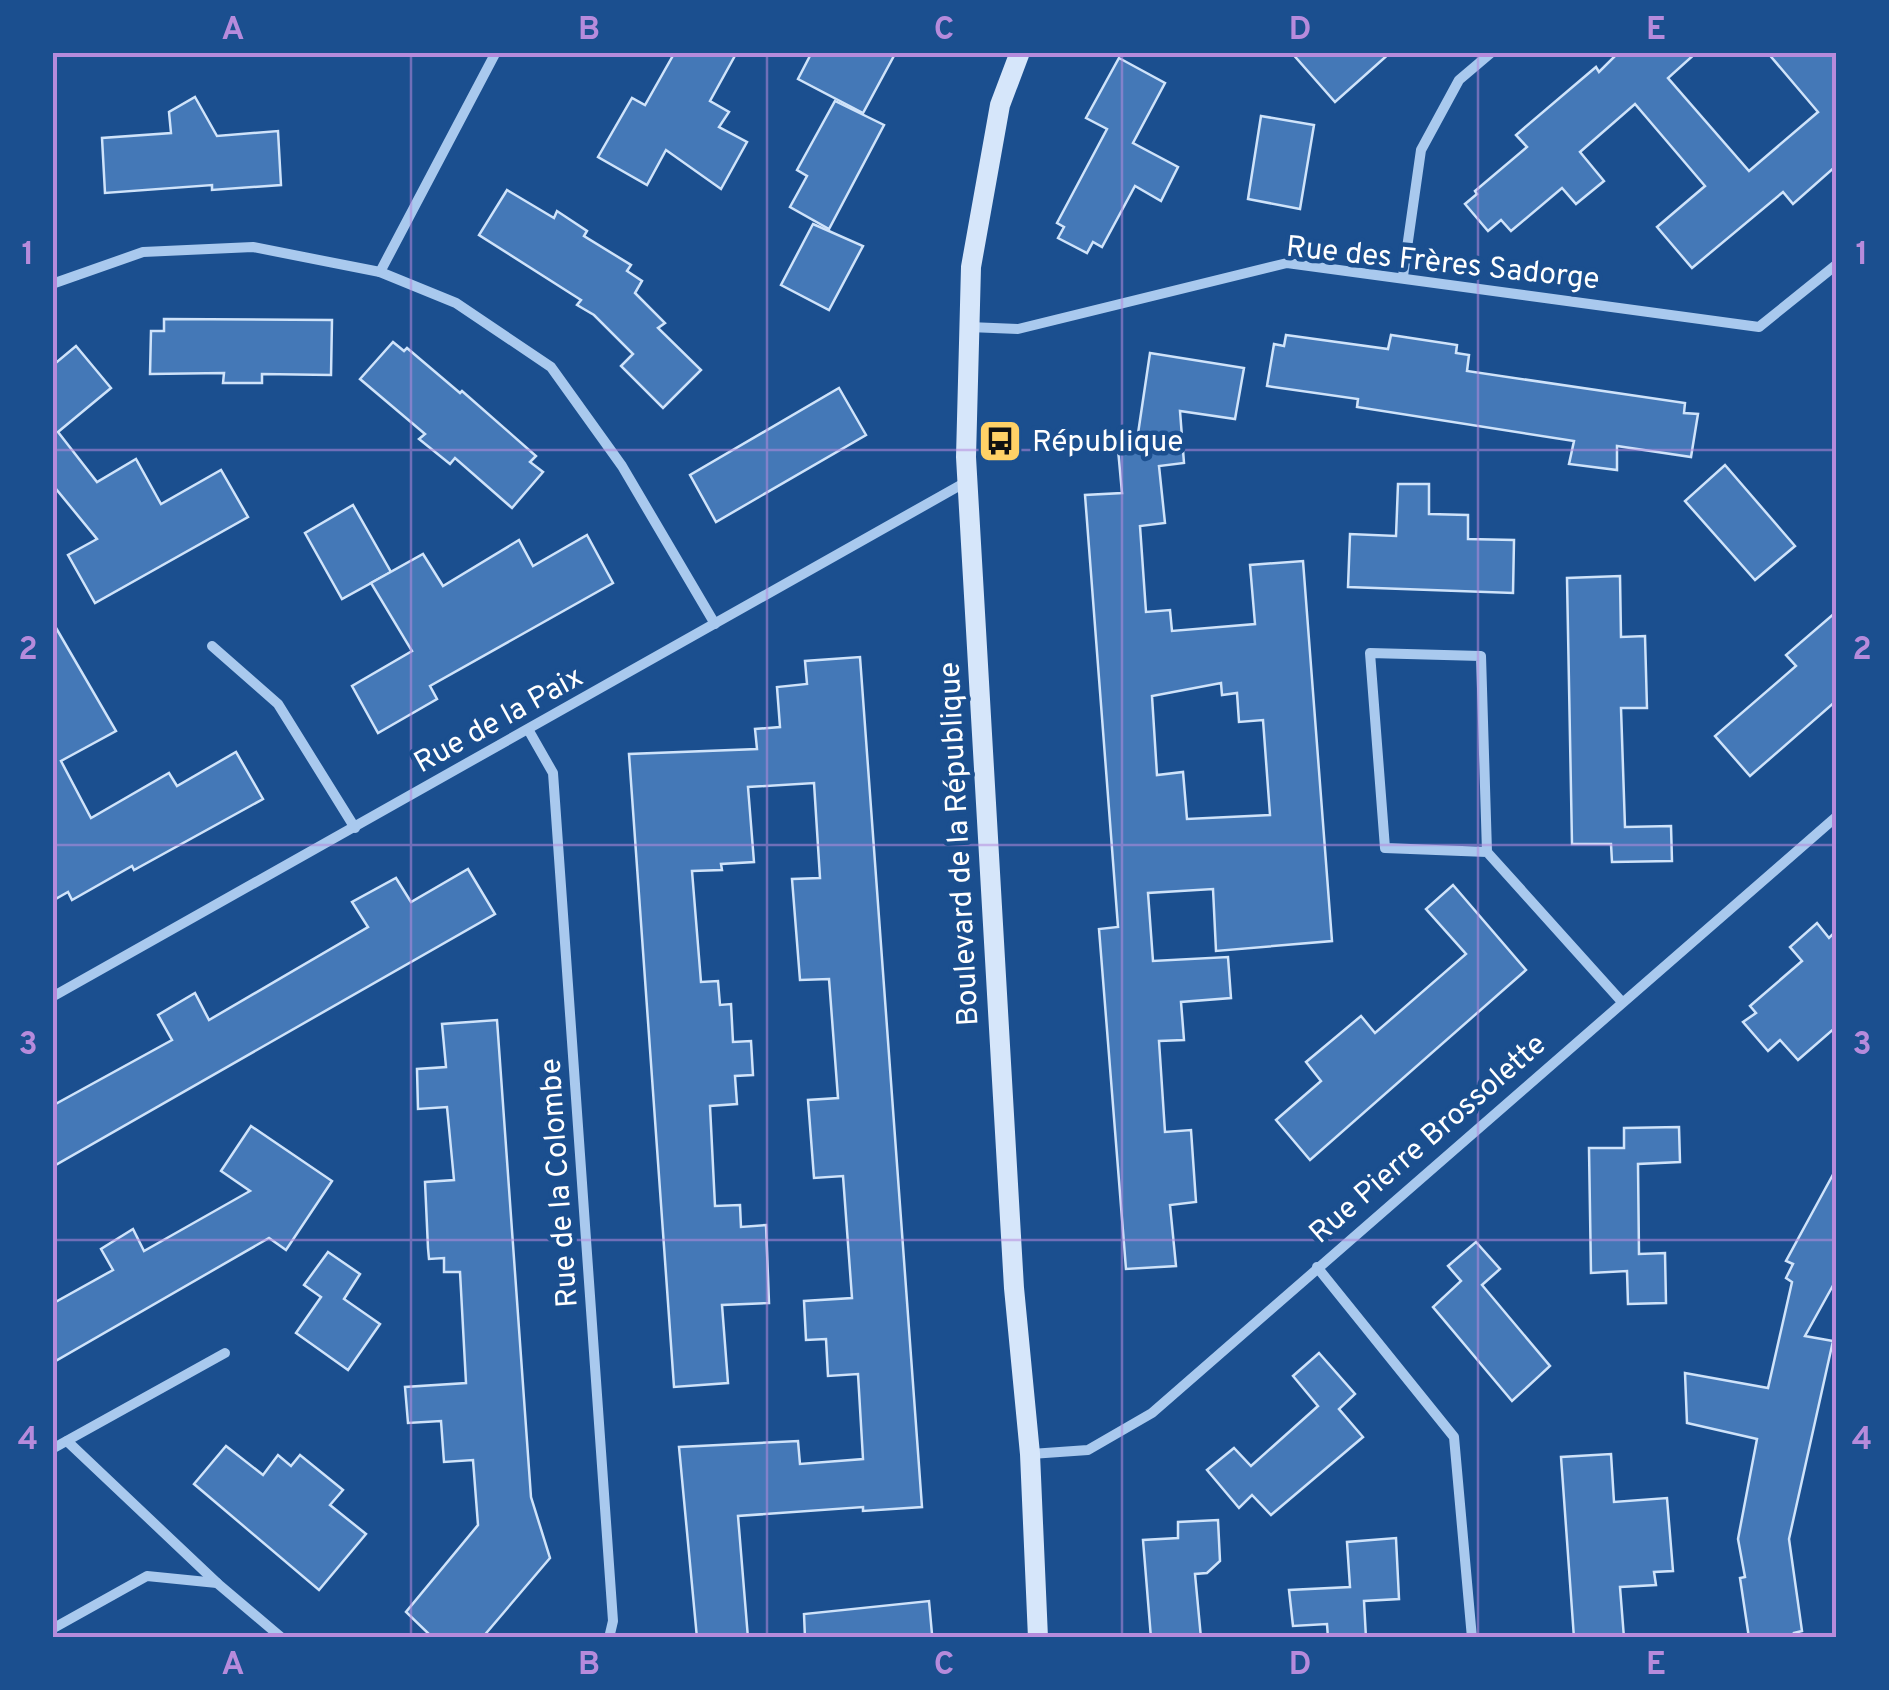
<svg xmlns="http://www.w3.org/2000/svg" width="1889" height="1690" viewBox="0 0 1889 1690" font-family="Overpass,sans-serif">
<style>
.building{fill:#4478b7;stroke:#cfe3fa;stroke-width:2.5;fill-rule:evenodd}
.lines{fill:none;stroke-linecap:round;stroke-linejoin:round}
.street{stroke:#a9c9ee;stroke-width:10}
.secondary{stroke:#d6e6fa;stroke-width:20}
.grid{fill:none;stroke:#b68bdc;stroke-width:2.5;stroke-opacity:0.55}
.labels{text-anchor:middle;stroke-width:9;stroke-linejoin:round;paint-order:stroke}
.street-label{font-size:30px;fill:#fff;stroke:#1b4f8f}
.poi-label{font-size:30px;fill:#fff;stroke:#1b4f8f;text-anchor:start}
.neatline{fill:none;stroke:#b68bdc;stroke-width:4}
.grid-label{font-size:32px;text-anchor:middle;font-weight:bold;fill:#b68bdc}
</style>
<rect width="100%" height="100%" fill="#1b4f8f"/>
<g class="building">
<polygon points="675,52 737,52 710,101 729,112 719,127 747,142 721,189 666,150 647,185 598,157 632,98 645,105"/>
<polygon points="812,52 896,52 863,113 798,79"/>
<polygon points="1291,52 1391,52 1335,102"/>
<polygon points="1619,52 1697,52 1668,78 1749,171 1818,112 1767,52 1836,52 1836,166 1793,204 1783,192 1692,268 1657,227 1705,186 1635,104 1580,152 1604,181 1576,204 1562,188 1511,231 1501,220 1488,231 1465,204 1477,194 1475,191 1527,147 1516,135 1596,67 1599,72"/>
<polygon points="1119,58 1165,83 1133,143 1178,167 1161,201 1135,186 1102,247 1093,242 1087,253 1058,238 1064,227 1057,223 1107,129 1086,118"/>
<polygon points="195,97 217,136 278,131 281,185 212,190 212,185 105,193 102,138 171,133 169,112"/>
<polygon points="835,101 884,125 829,229 790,207 807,176 797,170"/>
<polygon points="1261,116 1314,125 1300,209 1248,199"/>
<polygon points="507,190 554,218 557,211 587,231 584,236 631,265 627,271 642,281 635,293 665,323 658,328 701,370 663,408 621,366 633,354 594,315 577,305 581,300 479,235"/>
<polygon points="813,224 863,246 829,310 781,285"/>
<polygon points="164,319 332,320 331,375 262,374 262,383 223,383 224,373 150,374 151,331 164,331"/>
<polygon points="1286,335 1388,349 1391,335 1457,345 1456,353 1469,355 1467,371 1685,403 1684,413 1698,414 1691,457 1617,446 1617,470 1569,464 1574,441 1357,407 1358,399 1267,386 1274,344 1284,346"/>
<polygon points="393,342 404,351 407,348 460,393 462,391 536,456 530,462 543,472 512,508 455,458 450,464 419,439 425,434 360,379"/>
<polygon points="76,346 111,388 58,432 97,482 136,459 161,504 221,470 248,517 95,603 68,555 97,539 52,484 52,366"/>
<path d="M1150,353l94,15 -9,51 -55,-8 4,52 -25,3 6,57 -25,3 6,86 24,-2 2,21 83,-7 -5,-59 53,-4 29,380 -116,10 -3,-62 -65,4 5,68 75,-4 3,41 -50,4 3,38 -25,1 6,91 26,-2 5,72 -26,3 6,61 -50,3 -27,-340 19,-2 -33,-432 37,-2 -4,-44 18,-2zM1221,683l1,12 15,-2 2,29 24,-2 7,95 -83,4 -4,-47 -26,3 -5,-79z"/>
<polygon points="839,388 866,435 716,522 690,475"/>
<polygon points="1725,465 1795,546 1755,580 1685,501"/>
<polygon points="1398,484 1429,484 1429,514 1468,515 1468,539 1514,540 1513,593 1348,587 1350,534 1396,536"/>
<polygon points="353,505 391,572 342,599 305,533"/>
<polygon points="587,535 613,583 430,686 437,699 378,733 352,686 412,651 371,583 423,554 443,586 519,540 533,566"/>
<polygon points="1620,576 1621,637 1645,636 1647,708 1621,708 1625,827 1671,826 1672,861 1612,862 1611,844 1572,844 1567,578"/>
<polygon points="1836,612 1836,701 1750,776 1715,736 1796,666 1786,655"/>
<polygon points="52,621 116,731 61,761 91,818 169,773 177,786 236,752 263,799 134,870 132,866 72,900 68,892 52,901"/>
<polygon points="860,657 922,1507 863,1511 863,1507 738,1516 748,1638 697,1638 679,1447 798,1441 800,1464 863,1459 858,1374 828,1376 826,1339 806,1340 804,1301 852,1298 843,1176 814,1178 808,1100 838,1098 829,979 800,980 792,879 820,878 814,783 748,787 754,862 721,864 722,870 692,871 701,982 718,981 720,1005 731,1004 733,1042 751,1041 753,1075 735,1076 737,1104 710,1106 715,1206 740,1205 741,1227 766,1225 769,1303 722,1305 728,1383 674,1387 629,754 757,749 755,729 780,727 777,687 807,684 805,661"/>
<polygon points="468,869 495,914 52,1167 52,1106 172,1040 158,1015 195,993 209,1020 368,927 352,902 396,878 411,902"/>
<polygon points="1453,885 1526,970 1310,1160 1276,1120 1321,1081 1306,1062 1361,1016 1375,1033 1466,954 1426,909"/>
<polygon points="1817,923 1829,938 1836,931 1836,1027 1798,1060 1780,1040 1768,1051 1743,1022 1756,1013 1750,1006 1802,961 1790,947"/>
<polygon points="497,1020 531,1497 550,1558 482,1638 433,1638 406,1612 478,1525 473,1460 444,1462 441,1421 408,1423 405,1387 466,1383 460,1272 444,1272 444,1258 429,1259 428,1248 425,1182 454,1180 447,1107 418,1109 417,1069 446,1067 442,1024"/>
<polygon points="251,1126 332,1181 286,1250 269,1238 52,1363 52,1304 113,1270 101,1249 133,1229 144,1251 250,1191 221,1171"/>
<polygon points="1679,1127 1680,1162 1638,1164 1639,1254 1665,1253 1666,1303 1628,1304 1627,1271 1591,1273 1589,1148 1624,1148 1624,1128"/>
<polygon points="1836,1169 1836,1280 1805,1336 1833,1341 1789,1539 1802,1631 1794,1633 1795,1638 1749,1638 1740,1578 1745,1577 1738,1539 1757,1439 1687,1423 1685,1373 1768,1388 1792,1282 1786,1278 1793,1264 1786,1261"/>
<polygon points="1476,1242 1500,1269 1482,1285 1550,1366 1512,1401 1433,1307 1461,1281 1448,1266"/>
<polygon points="328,1252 360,1274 344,1299 380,1324 348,1370 296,1333 321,1297 304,1285"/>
<polygon points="1319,1353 1355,1394 1339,1409 1363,1437 1271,1515 1252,1495 1239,1508 1207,1470 1234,1448 1251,1466 1318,1406 1293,1376"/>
<polygon points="226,1446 263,1475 278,1455 291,1466 300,1455 343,1490 330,1505 366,1534 319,1590 194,1484"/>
<polygon points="1611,1454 1614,1502 1667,1498 1673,1571 1654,1572 1656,1585 1620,1587 1624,1638 1574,1638 1561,1457"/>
<polygon points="1218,1520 1220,1561 1207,1573 1195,1574 1201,1638 1151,1638 1143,1540 1178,1538 1178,1522"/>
<polygon points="1396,1538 1399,1599 1364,1601 1366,1638 1328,1638 1327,1624 1293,1626 1289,1590 1350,1587 1347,1542"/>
<polygon points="929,1601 932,1634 917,1635 917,1638 805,1638 804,1614"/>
</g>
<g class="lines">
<g class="street">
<polyline points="380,272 496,52"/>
<polyline points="1403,276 1421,150 1459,80 1492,52"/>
<polyline points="52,284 143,252 253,247 380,272 456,303 551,367 622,466 715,624"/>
<polyline points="969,327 1018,329 1287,263 1759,327 1836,265"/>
<polyline points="212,646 278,704 355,828"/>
<polyline points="529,731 553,773 613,1621 609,1638"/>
<polyline points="1487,852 1481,656 1370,653 1385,848 1487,852 1622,1002"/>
<polyline points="52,997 966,482"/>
<polyline points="1317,1267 1454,1437 1472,1638"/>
<polyline points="67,1441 217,1583"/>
<polyline points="52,1449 225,1353"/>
<polyline points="1031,1454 1088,1450 1152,1413 1836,817"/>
<polyline points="52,1629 147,1576 217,1583 282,1638"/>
</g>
<polyline class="secondary" points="1020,52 1000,105 971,267 966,457 1014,1288 1030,1454 1038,1638"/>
</g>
<path class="grid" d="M411,52v1586M767,52v1586M1122,52v1586M1478,52v1586M52,450h1784M52,845h1784M52,1240h1784"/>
<defs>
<g id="bus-square" transform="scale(2.25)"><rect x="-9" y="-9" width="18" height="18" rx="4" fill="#ffd166" stroke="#1b4f8f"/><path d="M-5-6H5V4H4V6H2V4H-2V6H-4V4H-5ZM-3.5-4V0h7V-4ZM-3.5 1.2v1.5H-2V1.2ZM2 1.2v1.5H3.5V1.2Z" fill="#111"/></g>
</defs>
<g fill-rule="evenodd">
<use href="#bus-square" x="1000" y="441"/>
</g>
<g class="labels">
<g class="street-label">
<text transform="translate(1443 262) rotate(6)" y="10">Rue des Frères Sadorge</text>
<text transform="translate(498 719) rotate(-29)" y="10">Rue de la Paix</text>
<text transform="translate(958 844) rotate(-93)" y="10">Boulevard de la République</text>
<text transform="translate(1427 1138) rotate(-41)" y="10">Rue Pierre Brossolette</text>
<text transform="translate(558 1183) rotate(-94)" y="10">Rue de la Colombe</text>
</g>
<g class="poi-label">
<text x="1032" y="451">République</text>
</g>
</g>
<rect width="1889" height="1690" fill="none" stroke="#1b4f8f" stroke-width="110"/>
<rect x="55" y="55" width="1779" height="1580" class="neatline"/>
<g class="grid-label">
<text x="233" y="39">A</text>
<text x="589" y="39">B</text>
<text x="944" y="39">C</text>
<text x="1300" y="39">D</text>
<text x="1656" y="39">E</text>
<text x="28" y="264">1</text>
<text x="1862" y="264">1</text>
<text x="28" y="659">2</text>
<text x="1862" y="659">2</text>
<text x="28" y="1054">3</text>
<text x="1862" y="1054">3</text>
<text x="28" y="1449">4</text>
<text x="1862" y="1449">4</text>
<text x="233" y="1674">A</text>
<text x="589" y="1674">B</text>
<text x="944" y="1674">C</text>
<text x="1300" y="1674">D</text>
<text x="1656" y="1674">E</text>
</g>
</svg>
